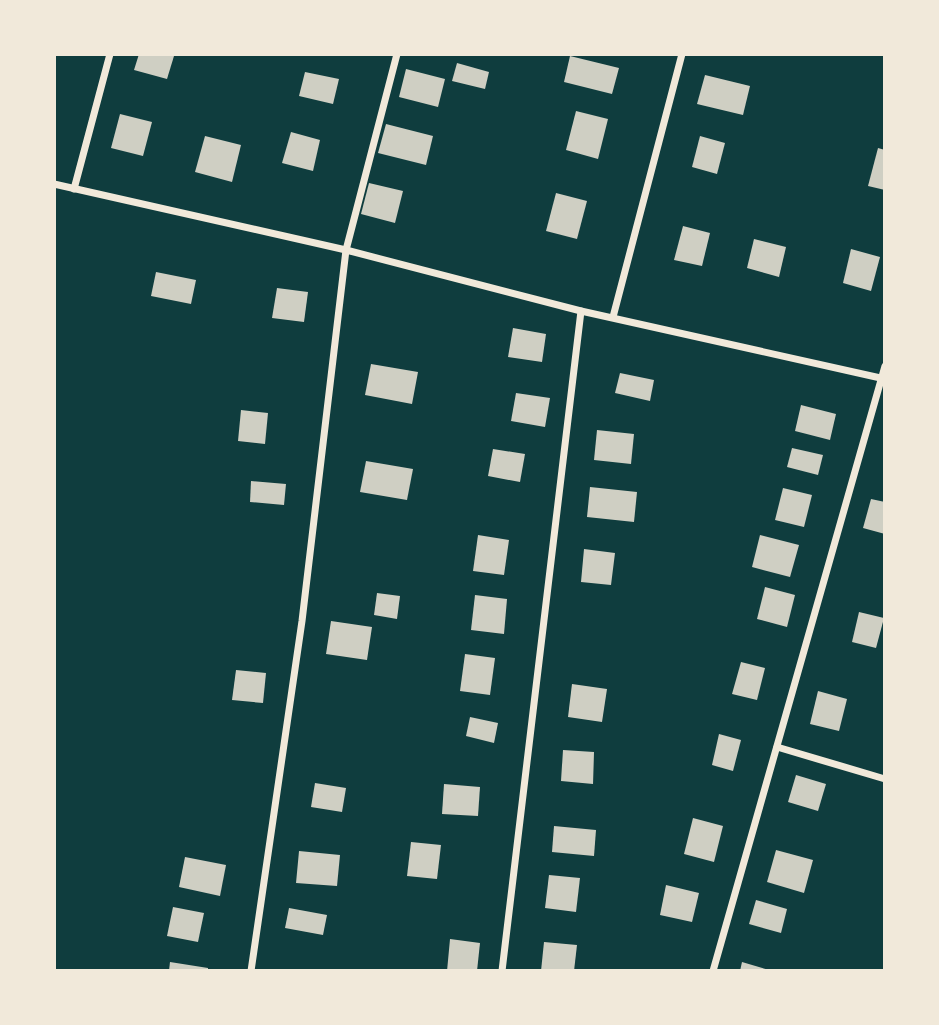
<svg xmlns="http://www.w3.org/2000/svg" width="939" height="1025" viewBox="0 0 939 1025" font-family="Mulish,sans-serif">
<style>
.building{fill:#cfcfc3}
.lines{fill:none;stroke-linecap:round;stroke-linejoin:round}
.minor{stroke:#f1e9da;stroke-width:7}
</style>
<rect width="100%" height="100%" fill="#0f3d3e"/>
<g class="building">
<polygon points="139,54 174,56 167,79 134,70"/>
<polygon points="570,56 619,68 612,94 564,82"/>
<polygon points="457,63 489,72 485,89 452,81"/>
<polygon points="406,69 445,79 438,107 399,97"/>
<polygon points="305,72 339,79 333,104 299,96"/>
<polygon points="705,75 750,86 743,115 697,104"/>
<polygon points="576,111 608,119 598,159 566,150"/>
<polygon points="120,114 152,122 143,156 111,148"/>
<polygon points="386,124 433,136 426,165 378,153"/>
<polygon points="291,132 320,140 313,171 282,163"/>
<polygon points="205,136 241,145 232,182 195,172"/>
<polygon points="700,136 725,143 717,174 692,167"/>
<polygon points="878,148 885,150 885,190 868,186"/>
<polygon points="369,183 403,191 395,223 361,214"/>
<polygon points="556,193 587,201 577,239 546,231"/>
<polygon points="683,226 710,233 702,266 674,260"/>
<polygon points="754,239 786,247 779,277 747,268"/>
<polygon points="851,249 880,257 871,291 843,283"/>
<polygon points="156,272 196,280 191,304 151,296"/>
<polygon points="277,288 308,292 304,322 272,318"/>
<polygon points="513,328 546,334 542,362 508,357"/>
<polygon points="371,364 418,372 412,404 365,395"/>
<polygon points="620,373 654,380 650,401 615,393"/>
<polygon points="516,393 550,398 545,427 511,421"/>
<polygon points="801,405 836,414 830,440 795,431"/>
<polygon points="241,410 268,413 265,444 238,441"/>
<polygon points="597,430 634,434 631,464 594,460"/>
<polygon points="792,448 823,455 818,475 787,467"/>
<polygon points="493,449 525,454 520,482 488,476"/>
<polygon points="366,461 413,469 407,500 360,492"/>
<polygon points="251,481 286,484 284,505 250,502"/>
<polygon points="590,487 637,492 634,522 587,517"/>
<polygon points="783,488 812,495 804,527 775,520"/>
<polygon points="871,499 885,502 885,534 863,528"/>
<polygon points="478,535 509,540 504,575 473,571"/>
<polygon points="760,535 799,545 790,577 752,567"/>
<polygon points="584,549 615,553 611,585 581,582"/>
<polygon points="765,587 795,595 787,627 757,619"/>
<polygon points="377,593 400,596 397,619 374,615"/>
<polygon points="475,595 507,599 504,634 471,630"/>
<polygon points="859,612 884,618 876,648 852,642"/>
<polygon points="331,621 372,627 367,660 326,654"/>
<polygon points="465,654 495,658 490,695 460,691"/>
<polygon points="741,662 765,668 757,700 732,694"/>
<polygon points="236,670 266,673 263,703 232,700"/>
<polygon points="572,684 607,689 602,722 568,717"/>
<polygon points="818,691 847,699 839,731 810,724"/>
<polygon points="470,717 498,723 494,743 466,736"/>
<polygon points="719,734 741,740 733,771 712,765"/>
<polygon points="563,750 594,752 593,784 561,781"/>
<polygon points="796,775 826,784 818,811 788,802"/>
<polygon points="315,783 346,788 342,812 311,807"/>
<polygon points="444,784 480,787 478,816 442,814"/>
<polygon points="693,818 723,826 714,862 684,854"/>
<polygon points="554,826 596,830 594,856 552,852"/>
<polygon points="411,842 441,845 437,879 407,876"/>
<polygon points="776,850 813,860 804,893 767,882"/>
<polygon points="299,851 340,855 337,886 296,883"/>
<polygon points="185,857 226,865 220,896 179,887"/>
<polygon points="549,875 580,878 576,912 545,908"/>
<polygon points="666,885 699,893 692,922 660,915"/>
<polygon points="756,900 787,909 781,933 749,924"/>
<polygon points="173,907 204,913 198,942 167,936"/>
<polygon points="289,908 327,915 323,935 285,928"/>
<polygon points="450,939 480,943 477,971 447,971"/>
<polygon points="544,942 577,945 574,971 541,971"/>
<polygon points="170,962 208,968 208,971 169,971"/>
<polygon points="742,962 769,970 769,971 740,971"/>
</g>
<g class="lines">
<g class="minor">
<polyline points="54,184 346,250 581,311 885,379"/>
<polyline points="74,189 110,54"/>
<polyline points="613,317 682,54"/>
<polyline points="777,747 885,779"/>
<polyline points="251,971 302,621 346,250 397,54"/>
<polyline points="502,971 581,311"/>
<polyline points="713,971 885,366"/>
</g>
</g>
<rect width="939" height="1025" fill="none" stroke="#f1e9da" stroke-width="112"/>
</svg>
